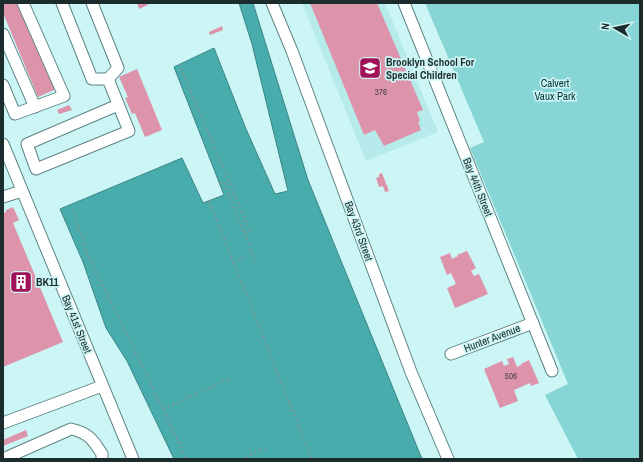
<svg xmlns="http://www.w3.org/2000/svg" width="643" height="462" viewBox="0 0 643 462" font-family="'Archivo Narrow',sans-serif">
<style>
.built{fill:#b7eaea}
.green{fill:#88d5d5}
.water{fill:#48acad;stroke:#3b8586}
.building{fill:#dd94ab}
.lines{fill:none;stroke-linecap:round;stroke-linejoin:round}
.minor-casing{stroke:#5f8484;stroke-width:13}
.path{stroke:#7c9999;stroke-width:2;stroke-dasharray:2 3;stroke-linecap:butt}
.minor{stroke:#fff;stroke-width:11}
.labels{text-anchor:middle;stroke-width:3.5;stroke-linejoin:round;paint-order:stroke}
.number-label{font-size:9px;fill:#4c454b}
.poi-label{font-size:11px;font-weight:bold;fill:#1c2b2b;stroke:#ccf5f5;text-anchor:start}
.park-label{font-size:11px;fill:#003232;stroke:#ccf5f5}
.street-label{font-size:11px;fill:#1c2b2b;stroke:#ccf5f5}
</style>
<rect width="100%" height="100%" fill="#ccf5f5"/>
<polygon class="built" points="302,3 385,3 438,132 366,161"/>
<polygon class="green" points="425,3 640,3 640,459 578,459 545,395 568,384 470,148 484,142"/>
<polygon class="water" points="239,3 253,3 308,180 422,459 174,459 127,361 106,328 83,262 60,209 182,158 203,203 224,195 174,67 214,48 246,129 275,194 288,191 252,44"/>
<g class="building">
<polygon points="7,3 21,3 56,89 38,97 3,13 3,5"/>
<polygon points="137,3 147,3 148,5 139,9"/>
<polygon points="310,3 369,3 370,4 377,3 423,110 417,112 420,121 418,122 421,130 384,146 375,130 364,135"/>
<polygon points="222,26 223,30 210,35 209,32"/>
<polygon points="137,69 162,130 145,137 135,113 132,114 125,98 128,97 119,77"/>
<polygon points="69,105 72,110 59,114 57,110"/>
<polygon points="382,173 389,191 385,192 383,186 379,187 376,178 379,177 379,174"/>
<polygon points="13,207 19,220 13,223 63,342 3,367 3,212 4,213 6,212 6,210"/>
<polygon points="467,251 476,268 471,271 474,276 479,274 488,294 455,308 447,288 456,284 451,273 447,275 440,257 450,253 452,259 458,256 457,255"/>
<polygon points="513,357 517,367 521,365 521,364 529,360 539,383 531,386 530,383 514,390 518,401 500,408 484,369 502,361 504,366 509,364 507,359"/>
<polygon points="26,430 28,436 3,446 3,440"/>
</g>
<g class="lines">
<g class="minor-casing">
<g id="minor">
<polyline points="62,3 92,79 108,79 118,68 92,3"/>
<polyline points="272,3 292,51 411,372 448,459"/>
<polyline points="404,3 552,371"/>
<polyline points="3,34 35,107"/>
<polyline points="108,79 129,131 36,169 27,144 118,105"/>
<polyline points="3,85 15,114 64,96 23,3"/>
<polyline points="3,144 133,459"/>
<polyline points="3,197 22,191"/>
<polyline points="451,354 533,323"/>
<polyline points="3,423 102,386"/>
<path d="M3,459l68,-30c18,4 22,11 31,25v5"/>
</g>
</g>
<g class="path">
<polyline points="179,64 250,231 243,233"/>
<polyline points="220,183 224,182 256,263"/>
<polyline points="209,201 312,459"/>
<polyline points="73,210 87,253 163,409 186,459"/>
<polyline points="233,263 246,256"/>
<polyline points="163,409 229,379"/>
<polyline points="241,459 267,447"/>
</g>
<use href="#minor" class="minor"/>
</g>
<defs>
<g id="school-square" transform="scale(1.15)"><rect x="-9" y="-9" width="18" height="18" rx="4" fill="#a11157" stroke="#ccf5f5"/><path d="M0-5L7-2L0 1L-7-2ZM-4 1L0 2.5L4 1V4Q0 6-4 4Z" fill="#fff"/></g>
<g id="building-square" transform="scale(1.15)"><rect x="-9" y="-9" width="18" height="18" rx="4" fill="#a11157" stroke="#ccf5f5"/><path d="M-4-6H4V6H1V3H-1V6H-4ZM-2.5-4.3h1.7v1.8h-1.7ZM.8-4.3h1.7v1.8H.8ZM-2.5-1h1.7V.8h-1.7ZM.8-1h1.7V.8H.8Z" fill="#fff"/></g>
</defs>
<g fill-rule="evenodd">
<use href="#school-square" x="370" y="68"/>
<use href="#building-square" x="21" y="282"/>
</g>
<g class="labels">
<g class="number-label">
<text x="381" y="95">376</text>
<text x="511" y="379">506</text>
</g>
<g class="poi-label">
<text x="386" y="66">Brooklyn School For<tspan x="386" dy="13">Special Children</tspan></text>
<text x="36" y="286">BK11</text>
</g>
<g class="park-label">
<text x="555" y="87">Calvert<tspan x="555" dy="13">Vaux Park</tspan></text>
</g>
<g class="street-label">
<text transform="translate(478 187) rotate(68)" y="4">Bay 44th Street</text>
<text transform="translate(359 231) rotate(70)" y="4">Bay 43rd Street</text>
<text transform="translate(77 324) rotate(68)" y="4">Bay 41st Street</text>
<text transform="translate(492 338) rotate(-21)" y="4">Hunter Avenue</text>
</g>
</g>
<rect width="643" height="462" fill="none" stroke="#1c2b2b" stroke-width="8"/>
<g transform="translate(615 28) rotate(279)" stroke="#ccf5f5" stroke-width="3" paint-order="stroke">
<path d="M0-3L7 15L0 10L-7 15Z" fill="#1c2b2b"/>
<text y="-6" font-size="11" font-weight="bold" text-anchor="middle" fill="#1c2b2b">N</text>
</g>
</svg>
